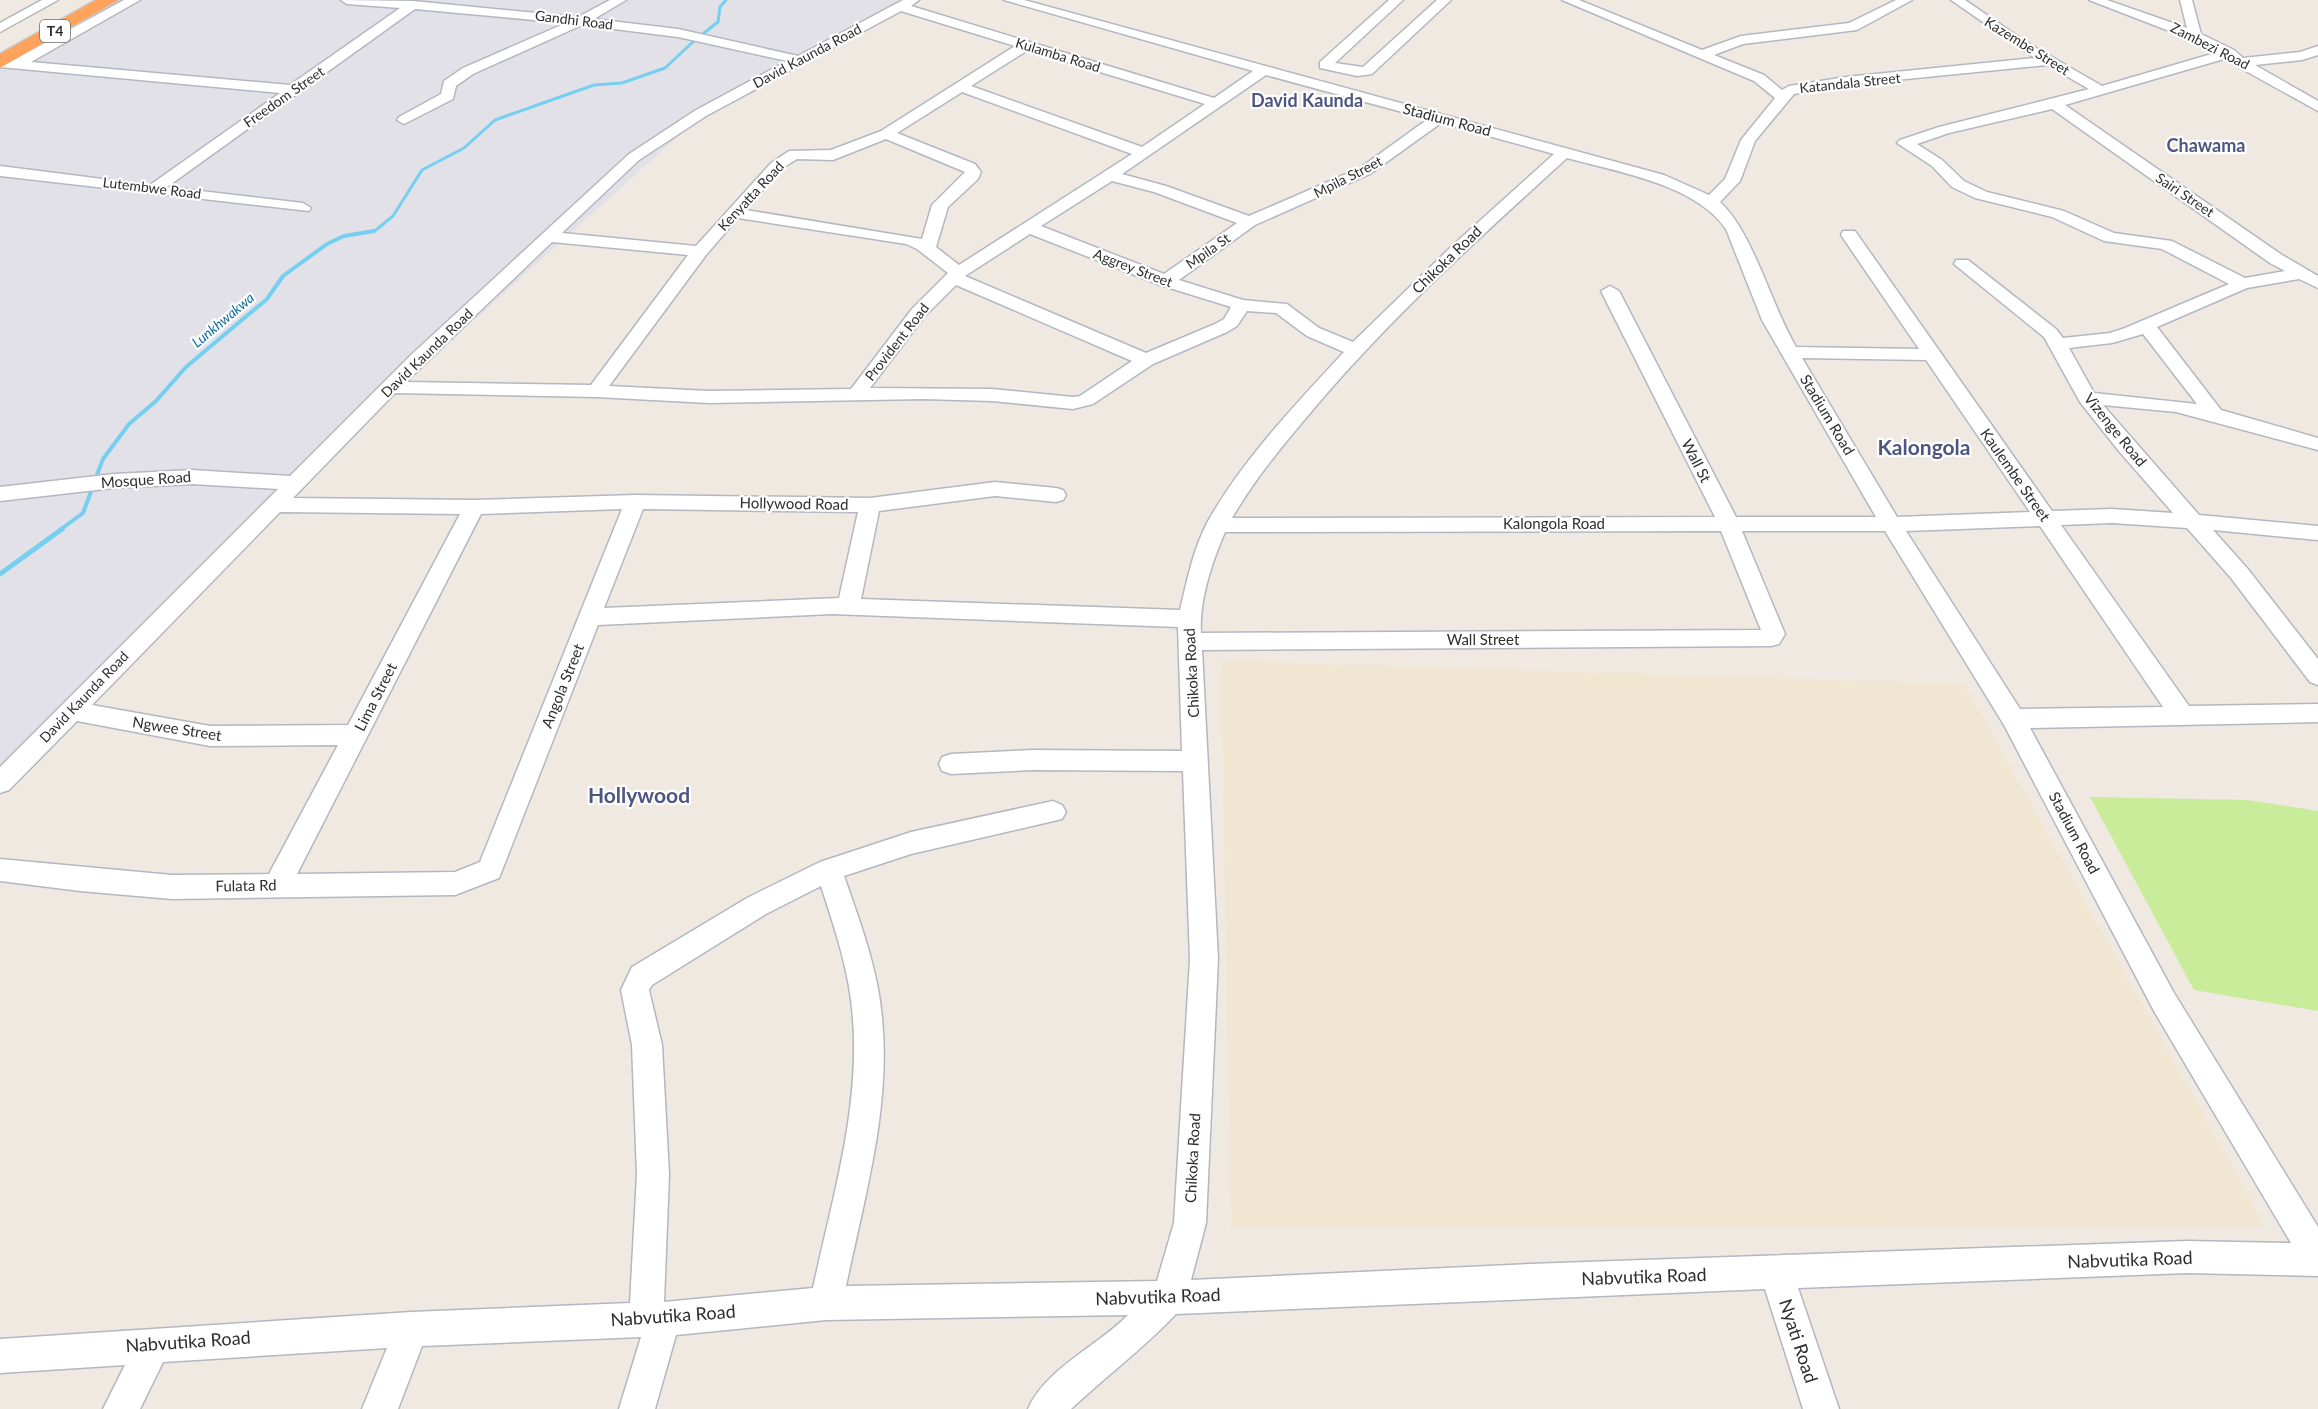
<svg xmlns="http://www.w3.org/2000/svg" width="2318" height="1409" viewBox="0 0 2318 1409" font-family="Lato,sans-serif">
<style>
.industrial{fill:#e3e1e8}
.education{fill:#f0e6d1}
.pitch{fill:#c9ec9a}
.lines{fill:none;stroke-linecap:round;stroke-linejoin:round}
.stream-far2{stroke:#75cff0;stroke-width:3}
.stream-far1{stroke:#75cff0;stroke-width:4}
.stream{stroke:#75cff0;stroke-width:5}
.minor-casing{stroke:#b4b7c1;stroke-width:3}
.highway-casing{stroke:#c9c9c9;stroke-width:3}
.minor{fill:#fff;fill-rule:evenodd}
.highway{fill:#ffa35c;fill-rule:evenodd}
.labels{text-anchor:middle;stroke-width:4.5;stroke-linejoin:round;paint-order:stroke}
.far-street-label{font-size:14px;fill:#2e2e2e;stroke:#fff}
.shield{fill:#fff;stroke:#6d6d6d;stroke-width:1.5}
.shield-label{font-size:14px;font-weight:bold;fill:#2e2e2e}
.far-water-label{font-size:14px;font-style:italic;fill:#0d6fa3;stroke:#fff}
.street-label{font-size:15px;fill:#2e2e2e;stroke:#fff}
.far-district-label{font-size:18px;font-weight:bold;fill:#4d5680;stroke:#fff}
.near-street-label{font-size:18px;fill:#2e2e2e;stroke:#fff}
.district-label{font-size:21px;font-weight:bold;fill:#4d5680;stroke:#fff}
</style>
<rect width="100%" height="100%" fill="#efe9e1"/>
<polygon class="industrial" points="103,0 915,0 703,114 293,483 0,779 0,55"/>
<polygon class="education" points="1221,661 1964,684 2265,1226 1231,1228"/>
<polygon class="pitch" points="2090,797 2247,800 2318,811 2318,1011 2194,990"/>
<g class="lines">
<g class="stream-far2">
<polyline points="704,33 718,22 720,7 726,0"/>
<polyline points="369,232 376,230 393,216 422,170 464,148 495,120 594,85 622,83 665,68 694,41"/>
</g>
<g class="stream-far1">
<polyline points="95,480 103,459 129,424 156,401 186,367 267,299 283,276 327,244 344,236 374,231"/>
<polyline points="60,530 83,513 92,489"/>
</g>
<polyline class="stream" points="0,574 62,529"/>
<g class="minor-casing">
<g id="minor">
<polygon points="42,0 58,0 0,32 0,23"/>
<path d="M124,0h16l-109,62 259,23 110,-77 -53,-4 -6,-4 72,1 165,16 32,-17h16l-32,19 84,10 120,27 105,-56h16l-8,6 303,92 39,-27 -249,-71h20l640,175 45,20 16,-16 16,-39 34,-42 -21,-17 -192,-81h17l123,50 39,-14 108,-13 47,-23h16l-55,30 -114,14 -29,11 50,20 18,15 7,-4 57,-9 189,-19 -84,-58h14l61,42 76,44 113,-33 -25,-14 -101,-39h18l80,28 -7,-28h12l9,34 33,16 9,8 57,-6 18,-6v9l-16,5 -47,5 63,36v10l-94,-52 -159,46 217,150 36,21v12l-19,-9 -52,9 -90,39 64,83 97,28v12l-142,-38 -73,-7 96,110 119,11v14l-105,-10 34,38 71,91v26l-8,-3 -79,-104 -44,-50 -75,-5 -51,2 128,181 129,-2v18l-288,6 144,265 144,234v49l-131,-3 -389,15 41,121h-36l-38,-120 -589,25c-33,35 -70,62 -105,95h-43c17,-40 71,-64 100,-94l-302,5 -150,15 -21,74h-36l22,-72 -219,9 -24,63h-36l25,-61 -224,14 -23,47h-37l22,-44 -125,8v-34l411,-27 219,-9 7,-129 -5,-129 -11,-55 11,-23 115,-69 73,-36 91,-30 142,-31 9,4 4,7 -4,7 -151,35 -67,22c16,46 34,93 38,142 9,90 -18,181 -36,268l311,-5 17,-58 16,-264 -7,-188 -150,-1 -82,4 -9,-3 -3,-7 3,-7 9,-3 82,-4 149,1 -4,-124 -346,-13 -234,11 -99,253 -44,17 -283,4 -92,-8 -80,-10v-22l172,16 97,-1 69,-129 -128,1 -133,-25 -68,69 -9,3v-26l278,-278 -86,-5 -78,4 -114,13v-14l114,-13 78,-4 98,6 121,-121 218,-201 67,-44 91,-49 -109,-24 -96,-12 -109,49 -17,12 -3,13 -49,25 -7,-4 2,-3 42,-23 3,-13 19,-13 103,-45 -151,-14 -248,178 136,16 8,5 -2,3 -309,-35v-10l150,19 130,-92 -280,-26v-8l14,1zM901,11l114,35 -134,85 -50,19 -42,1 -18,12 -75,83 -134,-13 77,-73 67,-44zM1028,50l177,54 -63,43 -171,-61zM2047,65l42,24 -150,38 -39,13 -3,3 35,23 20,21 23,11 77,19 52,24 58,8 67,35 -104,44 -15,5 -47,5 -7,-9 -88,-69h-12l-2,4 90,73 36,65 38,48 55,63 -61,-4 -60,2 -197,-280h-12l-2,4 78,114 -123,-2c-25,-42 -43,-115 -76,-145l20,-21 15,-40 39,-47 52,-9zM1266,75l162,44 -68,49 -111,48 -83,-30 -44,-12zM962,92l170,62 -173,111 -23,-18 12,-40 30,-28 3,-7 -6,-8 -78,-31zM2052,109l218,154 15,8 -40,7 -73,-37 -58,-8 -50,-22 -77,-19 -23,-11 -22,-21 -25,-16 32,-11zM1441,123l113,31 -101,91 -100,97 -34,-14 -32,-24 -44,-4 -64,-20 76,-55 115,-51zM886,139l79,33 -33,33 -10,34 -176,-29 35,-41 16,-10 36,1zM1567,158c51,14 128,26 159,71l36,91 114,197h-140l-117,-226 -9,-5 -9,5 114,226 -483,1c22,-38 51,-73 79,-106 78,-93 167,-173 256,-254zM1112,181l42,11 83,31 -73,51 -123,-48zM738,218l168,26 11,5 31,24 -36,36 -61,80 -142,2 -100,-5 97,-131zM1030,234l130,51 71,22 -7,12 -9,5 -69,29 -181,-77zM552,242l136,13 -97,130 -185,-3zM956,285l176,76 -52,35 -7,1 -81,-8 -122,-1 54,-71zM1247,311l29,2 31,23 37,16c-49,53 -102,108 -137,171 -14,27 -20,58 -27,87l-319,-11 18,-88 116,-15 61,6 7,-2 3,-5 -3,-5 -7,-2 -61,-6 -125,16 -235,-3 -161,5 -181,-2 102,-105 201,4 113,6 214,-4 69,2 81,8 20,-5 60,-40 74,-32 10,-6zM2143,334l54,70 -103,-11 -25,-45 43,-5zM1802,358l124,2 104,152 -133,5zM622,509l-142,353 -25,10 -158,2 184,-360zM643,509l215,3 -19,86 -235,10zM280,512l180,2 -112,211 -138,1 -118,-21zM2040,526l123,181 -143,2 -114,-178zM1721,531l40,99 -560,3c-2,-32 11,-71 24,-101zM1742,531h143l119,194 150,286 137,232 -104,-2 -658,23 -338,16 15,-57 12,-264 -16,-309 569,-4 8,-2 6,-10zM821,886c14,43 29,87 32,133 7,90 -21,181 -40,269l-149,14 5,-128 -7,-129 -13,-55 3,-5 114,-71z"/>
<polygon points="1389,0 1403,0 1335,63 1363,67 1437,0 1451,0 1372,74 1357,76 1320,68 1320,62"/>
</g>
</g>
<g class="highway-casing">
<polygon id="highway" points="96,0 118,0 0,68 0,54"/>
</g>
<use href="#minor" class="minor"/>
<use href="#highway" class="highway"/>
</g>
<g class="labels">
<g class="far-street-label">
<text transform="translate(574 20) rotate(7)" y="5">Gandhi Road</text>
<text transform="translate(2027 46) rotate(32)" y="5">Kazembe Street</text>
<text transform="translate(2210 46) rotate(27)" y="5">Zambezi Road</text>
<text transform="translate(1058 55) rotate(17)" y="5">Kulamba Road</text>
<text transform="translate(807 56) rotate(-28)" y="5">David Kaunda Road</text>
<text transform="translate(1850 83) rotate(-6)" y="5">Katandala Street</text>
<text transform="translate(284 97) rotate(-35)" y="5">Freedom Street</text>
<text transform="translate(1348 177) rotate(-27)" y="5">Mpila Street</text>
<text transform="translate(152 188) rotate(7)" y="5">Lutembwe Road</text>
<text transform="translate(2185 195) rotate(34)" y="5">Sairi Street</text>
<text transform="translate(751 196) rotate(-47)" y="5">Kenyatta Road</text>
<text transform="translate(1208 251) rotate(-35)" y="5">Mpila St</text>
<text transform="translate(1133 268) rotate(21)" y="5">Aggrey Street</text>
<text transform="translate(897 342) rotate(-52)" y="5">Provident Road</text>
<text transform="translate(427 353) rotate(-44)" y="5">David Kaunda Road</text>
<text transform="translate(84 697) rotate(-46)" y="5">David Kaunda Road</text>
</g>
<rect class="shield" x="40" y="20" width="30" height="22" rx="4.5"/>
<g class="shield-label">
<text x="55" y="36">T4</text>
</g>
<g class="far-water-label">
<text transform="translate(223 320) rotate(-40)" y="5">Lunkhwakwa</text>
</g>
<g class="street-label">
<text transform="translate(1447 120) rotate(15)" y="5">Stadium Road</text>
<text transform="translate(1447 260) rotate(-44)" y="5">Chikoka Road</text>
<text transform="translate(1827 415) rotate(59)" y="5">Stadium Road</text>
<text transform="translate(2115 430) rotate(51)" y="5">Vizenge Road</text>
<text transform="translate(1696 461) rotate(63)" y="5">Wall St</text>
<text transform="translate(2015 475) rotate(55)" y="5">Kaulembe Street</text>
<text transform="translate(146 480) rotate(-4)" y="5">Mosque Road</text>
<text transform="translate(794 504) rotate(1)" y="5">Hollywood Road</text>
<text x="1554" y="529">Kalongola Road</text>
<text x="1483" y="645">Wall Street</text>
<text transform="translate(1192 673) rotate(-93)" y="5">Chikoka Road</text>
<text transform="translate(563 686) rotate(-68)" y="5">Angola Street</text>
<text transform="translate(376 697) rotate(-63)" y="5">Lima Street</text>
<text transform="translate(177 729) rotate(9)" y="5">Ngwee Street</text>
<text transform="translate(2074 833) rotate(62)" y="5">Stadium Road</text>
<text transform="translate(246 886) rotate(-1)" y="5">Fulata Rd</text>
<text transform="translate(1193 1158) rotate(-87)" y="5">Chikoka Road</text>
</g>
<g class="far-district-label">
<text x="1307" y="107">David Kaunda</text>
<text x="2206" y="152">Chawama</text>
</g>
<g class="near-street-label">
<text transform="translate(2130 1260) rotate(-2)" y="6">Nabvutika Road</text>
<text transform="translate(1644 1277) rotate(-2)" y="6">Nabvutika Road</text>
<text transform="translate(1158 1297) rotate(-2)" y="6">Nabvutika Road</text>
<text transform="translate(673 1316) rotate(-4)" y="6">Nabvutika Road</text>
<text transform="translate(1798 1341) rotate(72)" y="6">Nyati Road</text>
<text transform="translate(188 1342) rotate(-4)" y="6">Nabvutika Road</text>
</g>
<g class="district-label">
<text x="1924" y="455">Kalongola</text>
<text x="639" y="803">Hollywood</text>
</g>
</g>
</svg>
